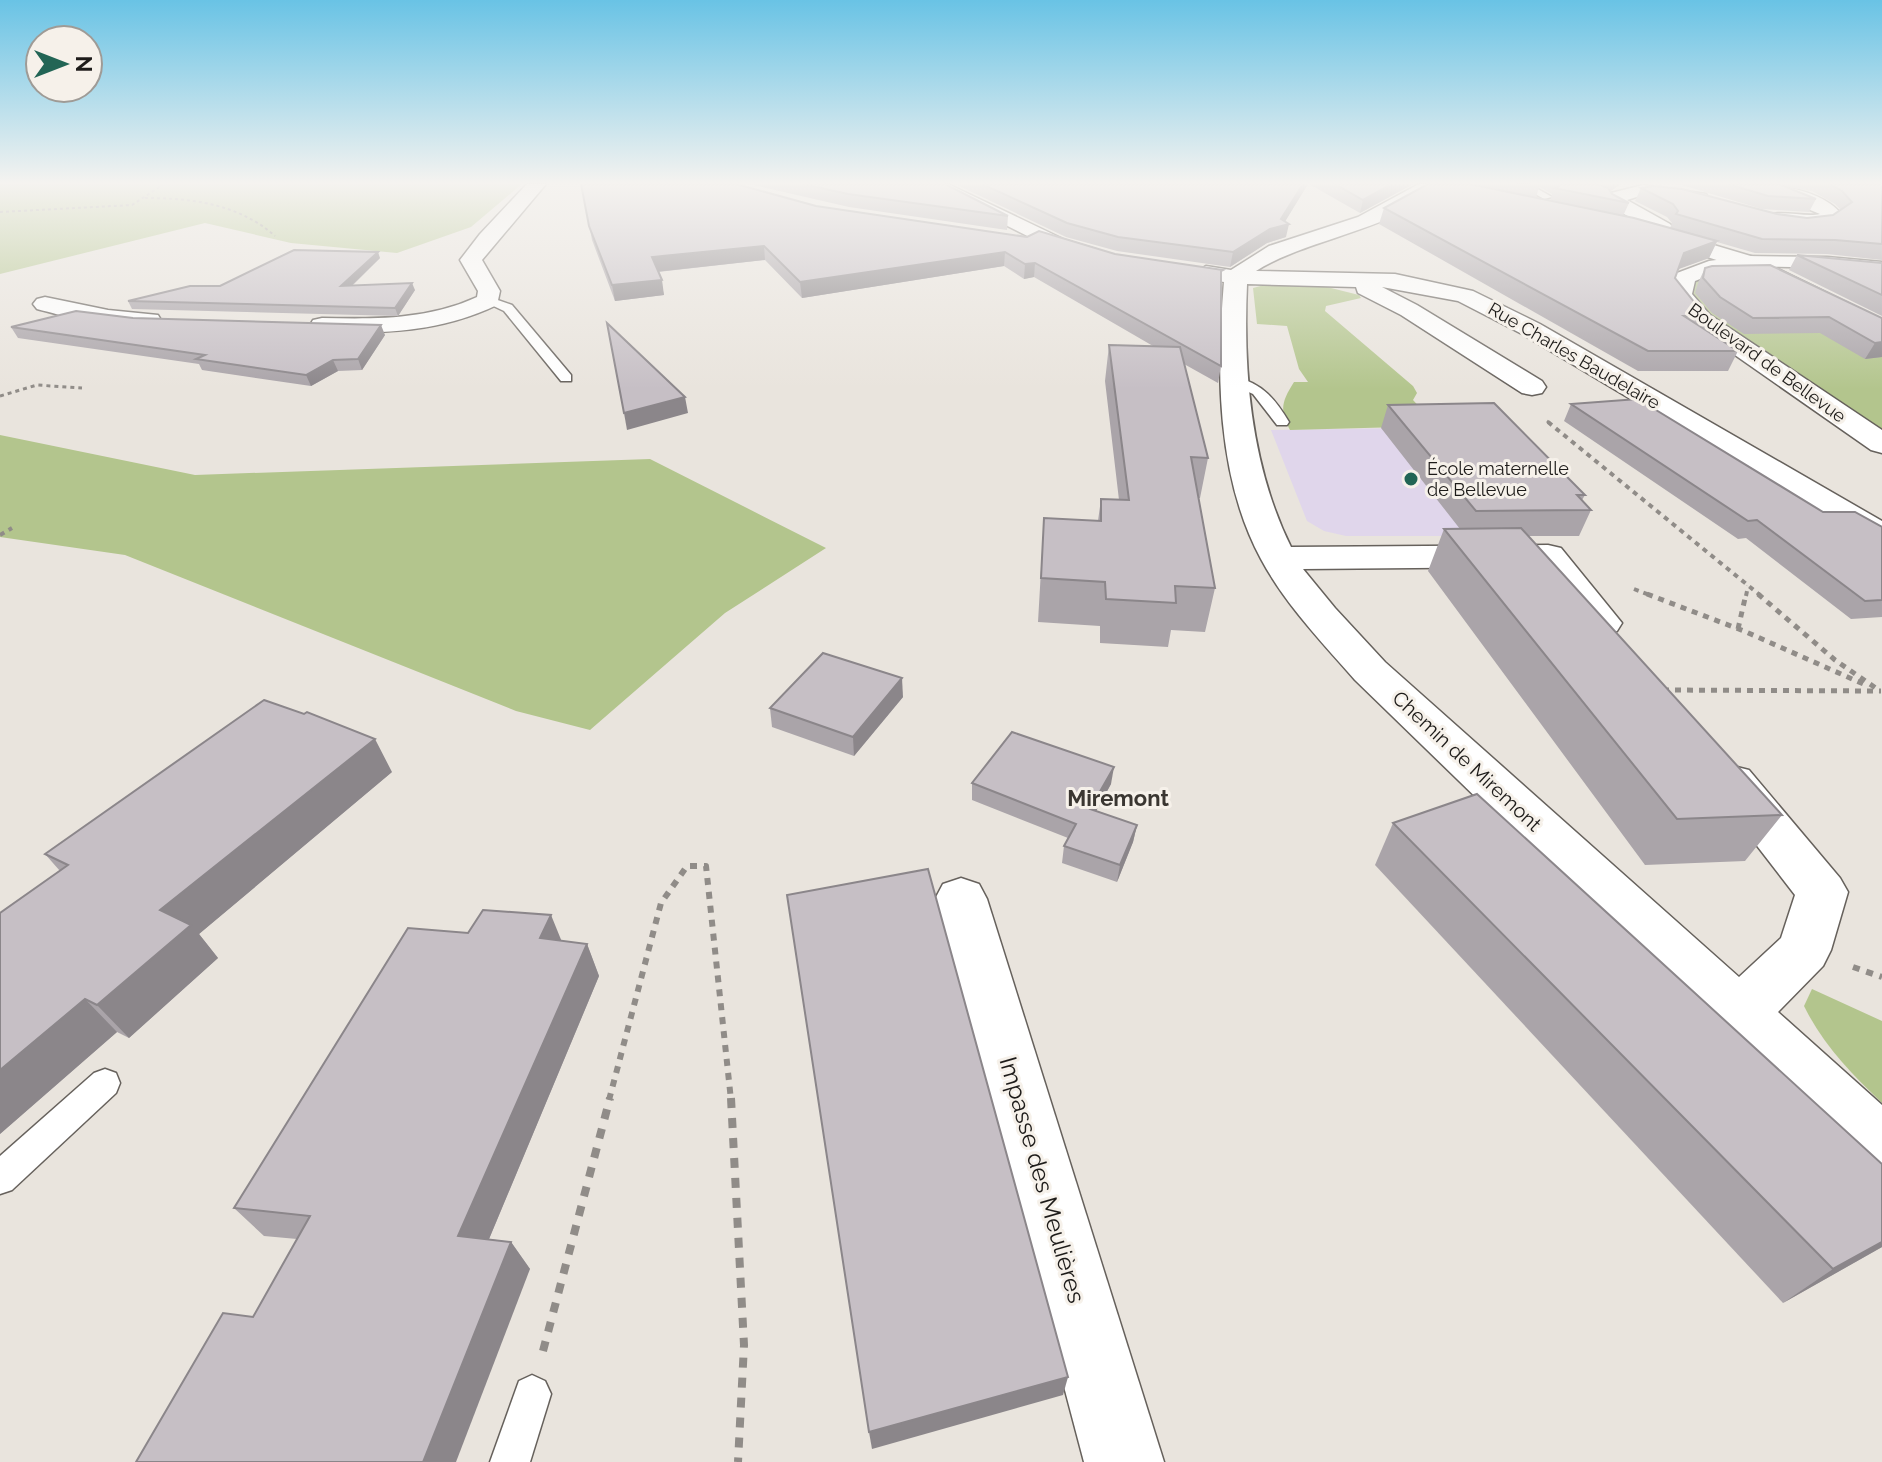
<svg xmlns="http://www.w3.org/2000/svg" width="1882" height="1462" viewBox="0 0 1882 1462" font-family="Raleway,sans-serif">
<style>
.education{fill:#e0d6eb}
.green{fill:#b3c58d}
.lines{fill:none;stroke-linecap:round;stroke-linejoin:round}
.lane-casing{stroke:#66615c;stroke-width:3}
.street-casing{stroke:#66615c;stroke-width:3}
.secondary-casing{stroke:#66615c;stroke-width:3}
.path-far5{stroke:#908c88;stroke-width:2;stroke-dasharray:3 3;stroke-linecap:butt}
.path-far4{stroke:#908c88;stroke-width:3;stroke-dasharray:4 4;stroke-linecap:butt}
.path-far3{stroke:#908c88;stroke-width:4;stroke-dasharray:5 5;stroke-linecap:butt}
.path-far2{stroke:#908c88;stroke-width:5;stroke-dasharray:6 6;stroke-linecap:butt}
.path-far1{stroke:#908c88;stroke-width:6;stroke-dasharray:7 7;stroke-linecap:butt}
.path{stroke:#908c88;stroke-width:8;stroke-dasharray:10 10;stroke-linecap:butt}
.lane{fill:#fff;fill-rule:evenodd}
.street{fill:#fff;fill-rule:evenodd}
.secondary{fill:#fff;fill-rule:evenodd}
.wall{fill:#aaa4a9}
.shaded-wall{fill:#8b868a}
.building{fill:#c6bfc5;stroke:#8b868a;stroke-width:2}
.poi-dot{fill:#226555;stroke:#f6f1ea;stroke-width:3}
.labels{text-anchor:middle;stroke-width:6;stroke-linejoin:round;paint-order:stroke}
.far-street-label{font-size:18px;fill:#1d1b19;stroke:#f6f1ea}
.far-poi-label{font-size:18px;fill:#1d1b19;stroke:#f6f1ea;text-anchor:start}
.street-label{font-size:20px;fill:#1d1b19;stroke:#f6f1ea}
.neighbourhood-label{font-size:22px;font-weight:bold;fill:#3a3631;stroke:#f6f1ea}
.near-street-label{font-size:24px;fill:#1d1b19;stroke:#f6f1ea}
</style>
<rect width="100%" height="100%" fill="#e9e4dd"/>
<polygon class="education" points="1405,428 1566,520 1579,536 1346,536 1324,531 1307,521 1271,430"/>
<g class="green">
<polygon points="0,184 522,184 471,227 397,253 291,243 205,223 0,274"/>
<polygon points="1693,279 1741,279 1882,341 1882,436 1697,310 1687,285"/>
<path d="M1272,283h39l48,12 2,3 -35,8 -1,5 88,75 4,7 -4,7 24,26 -147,4c-11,-20 -8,-29 4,-48h14l-9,-13 -12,-43 -30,-2 -4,-36z"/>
<polygon points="0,435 195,475 650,459 826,548 725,613 590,730 516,711 125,555 0,537"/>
<path d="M1812,989l70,32v82c-31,-30 -59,-58 -78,-97z"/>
</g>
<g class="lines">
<g class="lane-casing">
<g id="lane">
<polygon points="1518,184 1529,184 1552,197 1544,199"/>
<polygon points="489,297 512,305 571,375 571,381 561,381 504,311 485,302 485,298"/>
<path d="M1236,377c27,7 39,22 53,45l-2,3h-10l-24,-31 -22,-10 -2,-3z"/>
<polygon points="105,1069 116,1073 120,1083 116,1093 12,1190 0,1194 0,1156 94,1073"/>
<polygon points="532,1375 545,1381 551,1394 530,1462 490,1462 519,1381"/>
</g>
</g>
<g class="street-casing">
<g id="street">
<path d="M527,184h19l-64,76 18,31 -3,14c-56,27 -113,29 -175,27l-9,-2 -3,-5 3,-5 9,-2c54,1 105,2 155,-21l1,-6 -18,-31 20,-26z"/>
<polygon points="924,184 948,184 1065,240 1098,250 1102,254 1091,260 1051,248"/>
<path d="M1419,184h22c-40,45 -134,54 -185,87l139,3 78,17 67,33 342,197v24l-12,-3 -348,-208 -64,-33 -76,-14 35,18 125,76 4,6 -4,6 -10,2 -10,-2 -121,-78 -43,-22 -2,-6 -109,-3c-4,89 4,182 44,263l257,-2 13,3 61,75 -5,8 -14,4 -14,-4 -51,-64 -235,2 32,39 50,54 354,315 42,-39 14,-43 -78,-101 -7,-12 7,-12 16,-4 16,4 91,108 8,14 -17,58 -8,16 -45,46 104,93v73l-23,-9 -504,-489c-33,-38 -70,-76 -94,-121 -44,-81 -45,-187 -37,-277l-26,-4 -3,-5 11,-7 25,4 38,-24 89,-29z"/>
<path d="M1747,184c30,0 76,6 95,31 -17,19 -55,14 -77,8l-3,-4c13,-12 41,-1 58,-5z"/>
<polygon points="1643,185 1706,194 1708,198 1699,204 1643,195 1627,200 1670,224 1673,228 1670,232 1754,257 1882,320 1882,336 1738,267 1649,238 1646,234 1651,229 1608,205 1605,198 1607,194"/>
<path d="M45,297l63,13 50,5 3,5 -3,5c-37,9 -86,-7 -121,-16l-4,-5 4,-5z"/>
<polygon points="961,878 979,884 987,899 1164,1462 1084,1462 935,899 943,884"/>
</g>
</g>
<g class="secondary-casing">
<path id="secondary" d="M1745,256l82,1 55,5v14c-58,-7 -131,-19 -187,5l-3,13 18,21 172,115v23l-11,-3 -179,-125 -23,-31 8,-21 32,-12z"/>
</g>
<g class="path-far5">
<path d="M145,198c47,0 94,6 130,38"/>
<polyline points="0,212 132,205 164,184"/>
</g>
<g class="path-far4">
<polyline points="0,396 37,385 82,388"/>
<polyline points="1547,421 1551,424"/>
</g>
<g class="path-far3">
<polyline points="1548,422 1761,596"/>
<polyline points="0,535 12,528"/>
<polyline points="1634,589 1652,596"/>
<polyline points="1746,596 1748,586"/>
</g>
<g class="path-far2">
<polyline points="1647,594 1744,631 1868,686"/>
<polyline points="1758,594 1835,660 1880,691"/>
<polyline points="1738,629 1746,594"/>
<polyline points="1663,690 1881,691"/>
</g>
<g class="path-far1">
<polyline points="1853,967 1882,977"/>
<polyline points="609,1100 661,903 687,866 706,866 731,1100"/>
</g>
<g class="path">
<polyline points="731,1098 744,1345 738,1462"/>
<polyline points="543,1351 610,1098"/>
</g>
<use href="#lane" class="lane"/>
<use href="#street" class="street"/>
<use href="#secondary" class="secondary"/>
</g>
<g class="wall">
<polygon points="581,184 739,186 816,206 1221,285 1221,366 1218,383 1184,364 1208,458 1200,498 1198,498 1215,588 1205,632 1171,630 1168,647 1100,643 1100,626 1038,622 1044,518 1098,521 1101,499 1119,500 1105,381 1109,345 1153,346 1034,277 1024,279 1004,266 802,298 765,260 658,272 664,295 615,301 592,240"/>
<polygon points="749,184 945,184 1008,216 1007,230 849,207"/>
<polygon points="955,184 1308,184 1285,221 1286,237 1267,243 1230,267 1117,251 1066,237"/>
<polygon points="1309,184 1413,184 1360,213"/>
<polygon points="1474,184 1621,184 1610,191 1612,194 1629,203 1623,216 1670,228 1672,223 1667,217 1635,201 1641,188 1777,214 1807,218 1833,215 1841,210 1835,204 1812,191 1782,186 1816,199 1809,212 1762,209 1678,184 1882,184 1882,260 1827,254 1755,253 1717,242 1709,258 1678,269 1675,278 1699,308 1711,316 1704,329 1738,351 1728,371 1638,371 1379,224 1384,208 1550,201 1552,194 1539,187 1536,198"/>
<polygon points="1797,255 1882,263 1882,316 1789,270"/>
<polygon points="380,258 352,286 415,290 398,316 132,309 128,301"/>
<polygon points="1705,268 1882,318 1882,357 1865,359 1820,333 1744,334 1712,313 1695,293 1698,283"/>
<polygon points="133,318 385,335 362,370 338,371 311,386 202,370 199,364 18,338 11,327"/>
<polygon points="1571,404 1823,512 1882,527 1882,617 1851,619 1746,538 1738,539 1564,421"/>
<polygon points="1388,405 1585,495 1582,500 1591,510 1579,536 1528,536 1782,815 1745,861 1645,865 1428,571 1444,529 1460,529 1381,428"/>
<polygon points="903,697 854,756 772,727 770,708"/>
<polygon points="392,772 199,934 218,958 129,1038 117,1032 0,1134 60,871 45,854"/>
<polygon points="972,783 1111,784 1096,811 1137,825 1133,842 1117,882 1062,863 1064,846 1068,838 972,800"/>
<polygon points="1393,823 1882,1164 1882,1247 1783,1303 1375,865"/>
<polygon points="561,941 587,944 599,976 489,1239 511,1242 530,1269 253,1317 297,1239 264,1236 234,1208"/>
</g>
<g class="shaded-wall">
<polygon points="1303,184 1308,184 1283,225 1289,224 1286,237 1267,243 1230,267 1233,252 1281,219"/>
<polygon points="1392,184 1413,184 1360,213 1363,200"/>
<polygon points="1612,184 1621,184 1609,192"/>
<polygon points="1717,241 1709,258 1676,270 1684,253"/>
<polygon points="764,246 765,260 655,272 652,257"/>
<polygon points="378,252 380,258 344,293 341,286"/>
<polygon points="1005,252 1004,266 802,298 800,282"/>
<polygon points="1035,263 1034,277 1024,279 1025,264"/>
<polygon points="662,280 664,295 615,301 612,285"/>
<polygon points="412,283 415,290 398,316 395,308"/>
<polygon points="381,325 385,335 362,370 358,359"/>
<polygon points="1882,342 1882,357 1865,359 1875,343"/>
<polygon points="333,360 338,371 311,386 306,375"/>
<polygon points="685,397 688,413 627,430 624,413"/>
<polygon points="902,678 903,697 854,756 853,737"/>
<polygon points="375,739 392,772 199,934 218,958 129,1038 97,1005 160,910"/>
<polygon points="1114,767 1111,784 1088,826 1090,809"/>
<polygon points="1137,825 1133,842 1117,882 1120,865"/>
<polygon points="551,915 564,947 540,938"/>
<polygon points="587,944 599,976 479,1263 458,1236"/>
<polygon points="85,999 117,1032 0,1134 0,1070"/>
<polygon points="511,1242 530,1269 456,1462 423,1462"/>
<polygon points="1882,1242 1882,1247 1783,1303 1833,1269"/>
<polygon points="1068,1377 1063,1395 872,1449 869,1432"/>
</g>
<g class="building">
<polygon points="581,184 736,184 816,206 1027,237 1039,231 1115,254 1223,270 1221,271 1221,366 1035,263 1025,264 1005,252 800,282 764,246 652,257 662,280 612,285 589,226"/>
<polygon points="803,184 945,184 1008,216 848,194"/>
<polygon points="982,184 1303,184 1281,219 1289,224 1270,229 1233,252 1118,237 1067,223"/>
<polygon points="1335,184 1392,184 1363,200"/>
<polygon points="1428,184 1470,184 1634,218 1717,241 1684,253 1675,278 1699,308 1711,316 1684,316 1738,351 1648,351 1384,208"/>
<polygon points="1559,184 1598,184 1608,188 1612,194 1629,203 1554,188 1559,186"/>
<polygon points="1728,184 1779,184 1816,199 1768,196"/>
<polygon points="1830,184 1882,184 1882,244 1835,240 1762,239 1676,214 1678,211 1673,204 1641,188 1654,186 1682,189 1777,214 1807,218 1833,215 1852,202 1842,191"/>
<polygon points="294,250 378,252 341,286 412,283 395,308 128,301 190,286 220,286"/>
<polygon points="1797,255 1882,263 1882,295"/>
<polygon points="1770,265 1882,318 1882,342 1875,343 1829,317 1753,318 1720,297 1703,278 1705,268 1712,266"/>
<polygon points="76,311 133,318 381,325 358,359 333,360 306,375 196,359 205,355 11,327"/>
<polygon points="607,323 685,397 624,413"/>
<polygon points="1109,345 1180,347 1208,458 1191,457 1215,588 1175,586 1176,603 1106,599 1105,582 1041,578 1044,518 1101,521 1101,499 1129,500"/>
<polygon points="1638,399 1823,512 1855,512 1882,527 1882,600 1865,601 1757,520 1748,521 1571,404"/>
<polygon points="1494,403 1585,495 1577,495 1591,510 1476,511 1388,405"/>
<polygon points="1521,528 1782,815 1677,819 1444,529"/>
<polygon points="823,653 902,678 853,737 770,708"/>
<polygon points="264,700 304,714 307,712 375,739 160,910 191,925 97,1005 85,999 0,1070 0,913 68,865 45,854"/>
<polygon points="1012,732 1114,767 1090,809 1137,825 1120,865 1064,846 1076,824 972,783"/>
<polygon points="1477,794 1882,1164 1882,1242 1833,1269 1393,823"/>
<polygon points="928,869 1068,1377 869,1432 787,895"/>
<polygon points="483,910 551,915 540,938 587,944 458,1236 511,1242 423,1462 136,1462 223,1313 253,1317 310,1216 234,1208 408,928 468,933"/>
</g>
<linearGradient id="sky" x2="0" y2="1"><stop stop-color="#69c3e5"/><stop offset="0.47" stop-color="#f5f3f0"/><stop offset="1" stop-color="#f5f3f0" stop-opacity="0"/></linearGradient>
<rect width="1882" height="389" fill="url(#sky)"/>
<circle class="poi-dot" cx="1411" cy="479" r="8"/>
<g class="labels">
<g class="far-street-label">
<text transform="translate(1574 356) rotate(30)" y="6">Rue Charles Baudelaire</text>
<text transform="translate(1767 363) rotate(36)" y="6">Boulevard de Bellevue</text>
</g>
<g class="far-poi-label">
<text x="1427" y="475">École maternelle<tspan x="1427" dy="21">de Bellevue</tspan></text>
</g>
<g class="street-label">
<text transform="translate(1467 761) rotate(43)" y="7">Chemin de Miremont</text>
</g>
<g class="neighbourhood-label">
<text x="1118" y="806">Miremont</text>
</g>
<g class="near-street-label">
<text transform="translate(1042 1180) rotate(74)" y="8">Impasse des Meulières</text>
</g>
</g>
<g transform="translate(64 64) rotate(90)"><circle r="38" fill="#f6f1ea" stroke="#9f9b96" stroke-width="2"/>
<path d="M0-6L14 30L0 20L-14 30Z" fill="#226555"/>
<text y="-12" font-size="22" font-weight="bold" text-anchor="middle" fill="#1d1b19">N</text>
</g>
</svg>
